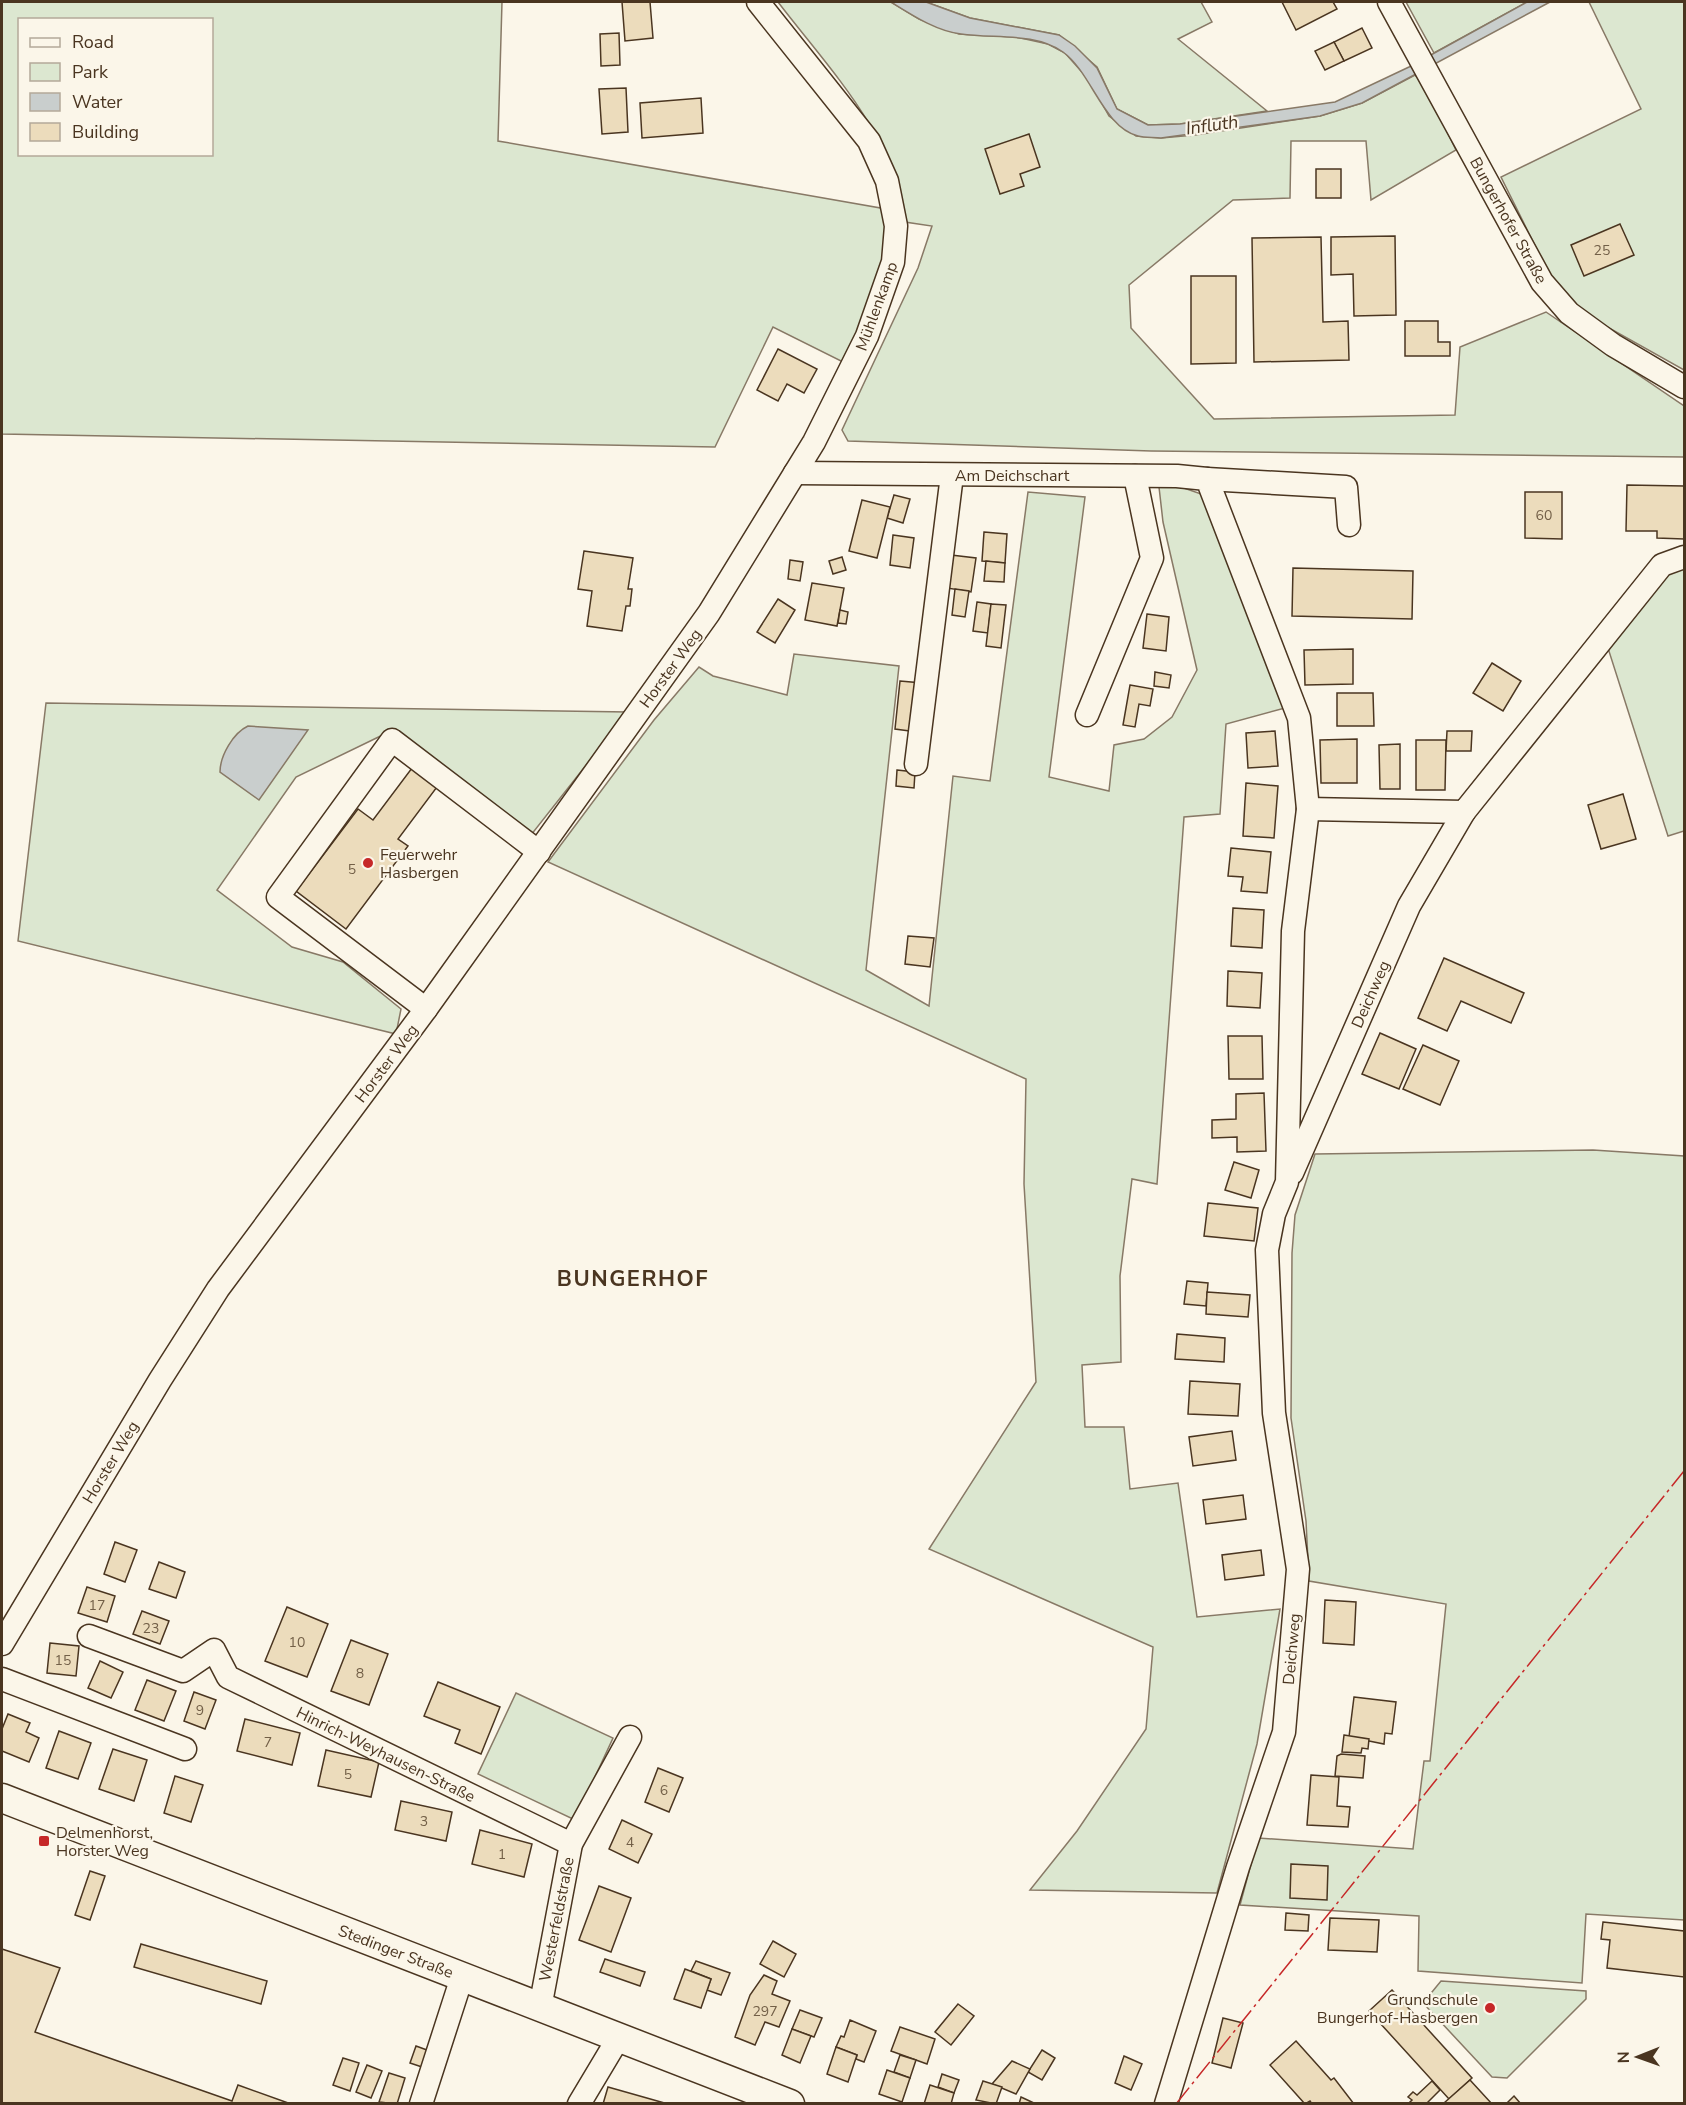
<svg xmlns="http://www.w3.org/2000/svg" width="1686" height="2105" viewBox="0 0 1686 2105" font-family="'Nunito Sans',sans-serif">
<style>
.green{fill:#dce7d0;stroke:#887966;stroke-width:1.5;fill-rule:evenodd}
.water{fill:#c9cecd;stroke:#887966;stroke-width:1.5}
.building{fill:#ecdcbc;stroke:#4a3520;stroke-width:1.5}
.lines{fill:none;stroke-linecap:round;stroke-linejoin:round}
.minor-casing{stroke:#4a3520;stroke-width:25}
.major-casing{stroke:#4a3520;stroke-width:31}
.minor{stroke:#fbf6e9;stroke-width:22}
.major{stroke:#fbf6e9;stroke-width:28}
.power{stroke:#c62828;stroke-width:1.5;stroke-dasharray:21 4.5 3 4.5;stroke-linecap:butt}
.poi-dot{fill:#c62828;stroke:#fbf6e9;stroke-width:2}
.labels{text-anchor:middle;stroke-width:4.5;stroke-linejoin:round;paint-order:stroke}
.number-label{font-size:14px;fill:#725f47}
.street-label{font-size:16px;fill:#4a3520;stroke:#fbf6e9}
.poi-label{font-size:16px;fill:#4a3520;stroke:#fbf6e9;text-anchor:start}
.water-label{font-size:18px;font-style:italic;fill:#4a3520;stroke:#fbf6e9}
.district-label{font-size:22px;font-weight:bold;letter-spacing:1.5px;fill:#4a3520;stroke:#fbf6e9}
</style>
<rect width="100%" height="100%" fill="#fbf6e9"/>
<g class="green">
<path d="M2,2h500l-4,139 388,68c5,64 -17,97 -43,153l-70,-35 -58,120 -713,-13zM20,20h192v134h-192z"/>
<path d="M778,2h113l28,17 40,15 57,3 32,7 17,9 24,27 20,36 27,20 25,2 34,-3 125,-19 42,-13 53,-28 10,11 31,64 -85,50 -5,-59h-75l-1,57 -57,2 -104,85 2,43 83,91 241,-4 5,-68 86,-35 138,94v51l-533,-6 -303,-10 -6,-11 76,-162 14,-42 -27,-4c-11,-88 -75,-152 -127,-220z"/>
<polygon points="926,2 1201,2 1212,22 1178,39 1267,111 1180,124 1148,125 1117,109 1097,67 1059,35 970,18"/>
<polygon points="1406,2 1527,2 1434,53"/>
<polygon points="1589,2 1684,2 1684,370 1584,314 1549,274 1501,177 1641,109"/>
<polygon points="1159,487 1181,487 1207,496 1285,708 1226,724 1220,814 1184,817 1157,1184 1132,1179 1120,1276 1121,1362 1082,1365 1085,1427 1124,1427 1130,1489 1178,1483 1197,1617 1280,1609 1257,1744 1217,1893 1030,1890 1077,1831 1146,1729 1153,1647 929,1549 1036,1382 1024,1184 1026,1079 548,862 654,720 699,667 713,676 787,695 794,654 899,666 866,970 929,1006 953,776 990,781 1028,492 1085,497 1049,777 1109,791 1114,745 1144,739 1172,717 1197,670 1163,522"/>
<polygon points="1684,565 1684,831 1668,836 1607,645 1665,577"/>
<polygon points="46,703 628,712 531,835 393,730 296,777 217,890 292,947 343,962 401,1009 396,1034 18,941"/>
<polygon points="1593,1150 1684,1156 1684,1920 1586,1914 1582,1983 1418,1971 1419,1916 1240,1905 1258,1838 1413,1849 1424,1761 1430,1761 1446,1604 1309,1581 1306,1521 1291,1418 1292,1253 1295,1215 1315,1154"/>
<polygon points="516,1693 613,1738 575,1820 478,1774"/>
<polygon points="1441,1981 1586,1991 1586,1999 1507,2078 1492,2077 1423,2003"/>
</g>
<g class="water">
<path d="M891,2h35l44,16 89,17 16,11 22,22 20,41 31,16 32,-1 155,-22 74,-35 118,-65h23l-188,101 -42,13 -159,22c-7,-1 -16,0 -23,-2 -35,-9 -46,-63 -75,-84 -29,-20 -68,-13 -102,-18 -25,-3 -49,-19 -70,-32z"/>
<path d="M248,726l60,4 -49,70 -39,-28c0,-16 13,-39 28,-46z"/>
</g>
<g class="building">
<polygon points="622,2 650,2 653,38 625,41"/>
<polygon points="1282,2 1333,2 1337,9 1296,30"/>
<polygon points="1362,28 1372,48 1344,61 1334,42"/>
<polygon points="619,33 620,65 601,66 600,34"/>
<polygon points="1334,42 1344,61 1325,70 1315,51"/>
<polygon points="626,88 628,132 602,134 599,89"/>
<polygon points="701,98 703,133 642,138 640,103"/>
<polygon points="1029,134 1040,167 1020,174 1024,186 1000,194 985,149"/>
<rect x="1316" y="169" width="25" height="29"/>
<polygon points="1620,224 1634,255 1584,276 1571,245"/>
<polygon points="1395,236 1396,315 1354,316 1353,274 1331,275 1331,237"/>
<polygon points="1321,237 1323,322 1348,321 1349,360 1254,362 1252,238"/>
<polygon points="1191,276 1236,276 1236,363 1191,364"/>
<polygon points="1405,321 1438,321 1438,342 1450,342 1450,356 1405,356"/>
<polygon points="778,349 817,369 804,393 787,384 778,401 757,390"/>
<polygon points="1627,485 1684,486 1684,539 1657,538 1657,531 1626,531"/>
<polygon points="1525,492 1562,492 1562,539 1525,538"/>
<polygon points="894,495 910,499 903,523 887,518"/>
<polygon points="862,500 890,507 877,558 849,551"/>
<polygon points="984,532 1007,534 1005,563 982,561"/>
<polygon points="893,535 914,538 910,568 890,565"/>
<polygon points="584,551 633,558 628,589 632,589 630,606 626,606 622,631 587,626 592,591 578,589"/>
<polygon points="951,555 976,558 971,592 947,588"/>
<polygon points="842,557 846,570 833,574 829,561"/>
<polygon points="790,560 803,562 800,581 788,579"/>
<polygon points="986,561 1005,563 1004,582 984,581"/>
<polygon points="1293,568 1413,571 1412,619 1292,616"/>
<polygon points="812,583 844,588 837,626 805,620"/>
<polygon points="955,589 969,591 965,617 952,615"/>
<polygon points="778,599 795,610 775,643 757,632"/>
<polygon points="977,602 991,604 988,633 973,631"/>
<polygon points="991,604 1006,605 1001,648 986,646"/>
<polygon points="840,610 848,612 846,624 838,623"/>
<polygon points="1147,614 1169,617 1166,651 1143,648"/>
<polygon points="1353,649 1353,684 1305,685 1304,650"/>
<polygon points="1492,663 1521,681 1503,711 1473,693"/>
<polygon points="1155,672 1171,675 1169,688 1154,686"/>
<polygon points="900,681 922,683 917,732 895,729"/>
<polygon points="1130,685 1153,689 1150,706 1139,704 1135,727 1123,725"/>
<polygon points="1337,693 1373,693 1374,726 1337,726"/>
<polygon points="1275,731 1278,766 1248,768 1246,733"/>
<polygon points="1447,731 1472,731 1471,751 1446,751"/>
<polygon points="1357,739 1357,783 1321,783 1320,740"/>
<polygon points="1416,740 1446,740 1445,790 1416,790"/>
<polygon points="1400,744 1400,789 1380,789 1379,745"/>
<polygon points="412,768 437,787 398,839 408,846 346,929 296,891 358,809 373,820"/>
<polygon points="897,770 915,772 914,788 896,786"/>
<polygon points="1246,783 1278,786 1274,838 1243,836"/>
<polygon points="1623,794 1636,839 1601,849 1588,805"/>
<polygon points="1231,848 1271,852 1267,893 1241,891 1243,877 1228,876"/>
<polygon points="1233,908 1264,910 1262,948 1231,946"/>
<polygon points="908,936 934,938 930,967 905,964"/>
<polygon points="1444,958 1524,993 1511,1023 1461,1001 1447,1031 1418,1018"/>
<polygon points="1228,971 1262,973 1260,1008 1227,1006"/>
<polygon points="1380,1033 1416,1049 1399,1089 1362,1074"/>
<polygon points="1228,1036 1262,1036 1263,1079 1229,1079"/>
<polygon points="1423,1045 1459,1061 1440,1105 1403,1089"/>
<polygon points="1264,1093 1266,1151 1237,1152 1237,1137 1212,1138 1212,1120 1236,1119 1236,1094"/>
<polygon points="1234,1162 1259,1170 1251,1198 1225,1190"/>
<polygon points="1208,1203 1258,1208 1254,1241 1204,1236"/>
<polygon points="1187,1281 1208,1283 1206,1306 1184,1304"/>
<polygon points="1207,1292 1250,1295 1248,1317 1206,1314"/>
<polygon points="1177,1334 1225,1338 1224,1362 1175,1359"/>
<polygon points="1190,1381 1240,1384 1238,1416 1188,1414"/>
<polygon points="1232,1431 1236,1460 1193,1466 1189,1437"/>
<polygon points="1243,1495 1246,1519 1206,1524 1203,1500"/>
<polygon points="115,1542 137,1550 125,1582 104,1574"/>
<polygon points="1261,1550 1264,1575 1225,1580 1222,1555"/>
<polygon points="159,1562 185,1572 176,1598 149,1589"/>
<polygon points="87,1587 115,1596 107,1622 78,1613"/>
<polygon points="1325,1600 1356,1602 1354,1645 1323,1643"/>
<polygon points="287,1607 328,1624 307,1677 265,1661"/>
<polygon points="142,1611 169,1621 160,1644 133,1634"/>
<polygon points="351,1640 388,1654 369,1705 331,1691"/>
<polygon points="50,1643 79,1646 76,1676 47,1673"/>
<polygon points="100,1661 123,1672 111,1698 88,1688"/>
<polygon points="147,1680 176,1691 164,1721 135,1710"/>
<polygon points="438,1682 500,1707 481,1754 455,1743 460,1730 424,1716"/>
<polygon points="194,1692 216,1700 205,1729 184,1721"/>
<polygon points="1354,1697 1396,1702 1392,1734 1385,1733 1384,1744 1349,1737"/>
<polygon points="8,1714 30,1723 26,1732 39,1738 29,1762 2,1751 2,1729"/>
<polygon points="245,1719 300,1733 292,1765 237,1751"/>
<polygon points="59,1731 91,1743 78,1779 46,1768"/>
<polygon points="1344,1735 1369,1739 1368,1749 1362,1748 1361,1753 1342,1752"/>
<polygon points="113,1749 147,1760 134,1801 99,1789"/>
<polygon points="326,1750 379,1762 371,1797 318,1786"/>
<polygon points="1341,1754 1365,1756 1363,1778 1335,1776 1337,1756"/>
<polygon points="658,1768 683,1778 669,1812 645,1802"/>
<polygon points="1311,1775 1339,1777 1337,1806 1350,1807 1348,1827 1307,1825"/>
<polygon points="175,1776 203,1785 191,1822 164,1813"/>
<polygon points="401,1801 452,1812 446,1841 395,1830"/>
<polygon points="622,1820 652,1834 638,1863 609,1849"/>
<polygon points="480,1830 532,1844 524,1877 472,1864"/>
<polygon points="1291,1864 1328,1866 1327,1900 1290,1898"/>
<polygon points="90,1871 105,1876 90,1920 75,1915"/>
<polygon points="599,1886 631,1898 611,1952 579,1940"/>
<polygon points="1286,1913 1309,1915 1308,1931 1285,1930"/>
<polygon points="1330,1918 1379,1920 1377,1952 1328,1950"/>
<polygon points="1603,1922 1684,1931 1684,1977 1607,1968 1610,1940 1601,1939"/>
<polygon points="773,1941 796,1954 784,1977 760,1964"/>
<polygon points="141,1944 267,1981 261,2004 134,1967"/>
<polygon points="2,1949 60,1968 35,2032 232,2101 238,2085 291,2104 2,2104"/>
<polygon points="605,1959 645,1972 640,1986 600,1972"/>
<polygon points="696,1961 730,1973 721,1995 707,1990 711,1979 691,1971"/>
<polygon points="685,1969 711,1979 701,2008 674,1999"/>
<polygon points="764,1975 777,1981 772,1994 790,2001 779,2027 765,2022 755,2045 735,2037 750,1995"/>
<polygon points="1392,1990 1472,2078 1449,2099 1369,2011"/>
<polygon points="958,2004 974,2016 951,2045 935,2032"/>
<polygon points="800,2010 822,2018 814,2037 792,2029"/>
<polygon points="1223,2018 1243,2023 1231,2068 1212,2063"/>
<polygon points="850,2020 876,2031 864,2062 856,2059 857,2055 836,2047 841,2036 844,2037"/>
<polygon points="900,2027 935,2039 927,2064 891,2051"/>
<polygon points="792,2029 811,2036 800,2063 782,2055"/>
<polygon points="1296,2041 1331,2080 1334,2078 1354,2104 1312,2104 1310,2101 1305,2104 1270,2065"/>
<polygon points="416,2046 427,2050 422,2067 410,2063"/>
<polygon points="836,2047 857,2055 848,2082 827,2074"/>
<polygon points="1042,2050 1055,2058 1042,2080 1028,2072"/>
<polygon points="900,2055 916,2060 910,2078 894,2072"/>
<polygon points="1124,2056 1142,2064 1131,2090 1115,2083"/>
<polygon points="343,2058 359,2063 350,2091 333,2085"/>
<polygon points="1012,2061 1030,2069 1016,2094 992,2084"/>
<polygon points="367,2065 382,2071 371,2098 356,2092"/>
<polygon points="887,2070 910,2078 902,2102 879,2094"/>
<polygon points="389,2073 405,2078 397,2104 379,2102"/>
<polygon points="942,2074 959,2080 954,2093 938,2087"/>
<polygon points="1470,2080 1492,2104 1445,2104 1444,2103"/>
<polygon points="983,2081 1002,2087 996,2104 976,2100"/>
<polygon points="1432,2081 1440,2090 1426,2104 1408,2104 1412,2100 1408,2097 1413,2092 1417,2095"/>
<polygon points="930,2085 954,2093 951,2104 924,2104"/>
<polygon points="608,2087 668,2104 603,2104"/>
<polygon points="1514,2096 1521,2104 1506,2104"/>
<polygon points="1021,2097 1036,2104 1019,2104"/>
</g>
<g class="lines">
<g class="minor-casing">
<g id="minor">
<polyline points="1389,2 1542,282 1569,313 1613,345 1684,387"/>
<polyline points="795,473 1177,476 1207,479 1299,718 1308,809"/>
<polyline points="1207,479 1346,487 1349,525"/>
<polyline points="1087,715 1152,558 1135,476"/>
<polyline points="916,764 952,475"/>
<polyline points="426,1009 278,897 392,740 539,852"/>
<polyline points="1292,1173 1409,906 1464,812"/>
<polyline points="89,1636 183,1671 214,1650 228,1677 571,1844"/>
<polyline points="2,1644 160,1380 218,1289 426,1009 709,613 814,442 867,336 893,262 896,226 887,181 869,141 758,2"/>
<polyline points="2,1679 185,1749"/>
<polyline points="540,2008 571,1844 630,1737"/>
<polyline points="421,2104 462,1977"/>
<polyline points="579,2104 619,2037"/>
<polyline points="1166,2104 1238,1867 1284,1732 1298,1569 1274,1413 1267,1250 1274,1214 1287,1182 1293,931 1308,809 1464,812 1662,565 1684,557"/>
</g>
</g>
<g class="major-casing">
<polyline id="major" points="2,1798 790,2104"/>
</g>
<use href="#minor" class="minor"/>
<use href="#major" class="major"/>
<polyline class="power" points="1176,2104 1684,1471"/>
</g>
<g class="poi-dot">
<circle cx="368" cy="863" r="6"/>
<rect x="38" y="1835" width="12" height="12" rx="3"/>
<circle cx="1490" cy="2008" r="6"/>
</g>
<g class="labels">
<g class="number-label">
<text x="1602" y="255">25</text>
<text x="1544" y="520">60</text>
<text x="352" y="874">5</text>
<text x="97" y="1610">17</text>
<text x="151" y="1633">23</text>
<text x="297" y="1647">10</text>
<text x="63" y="1665">15</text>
<text x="360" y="1678">8</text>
<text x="200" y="1715">9</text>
<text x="268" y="1747">7</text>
<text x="348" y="1779">5</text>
<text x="664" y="1795">6</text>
<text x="424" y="1826">3</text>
<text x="630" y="1847">4</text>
<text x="502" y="1859">1</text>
<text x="765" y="2016">297</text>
</g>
<g class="street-label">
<text transform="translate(1509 220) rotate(61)" y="6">Bungerhofer Straße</text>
<text transform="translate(876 306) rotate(-70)" y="6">Mühlenkamp</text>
<text x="1012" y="481">Am Deichschart</text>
<text transform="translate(670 668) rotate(-54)" y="6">Horster Weg</text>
<text transform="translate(1370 994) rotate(-66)" y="6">Deichweg</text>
<text transform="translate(386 1063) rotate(-53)" y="6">Horster Weg</text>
<text transform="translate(110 1462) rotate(-59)" y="6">Horster Weg</text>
<text transform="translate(1291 1649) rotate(-85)" y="6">Deichweg</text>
<text transform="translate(386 1754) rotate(26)" y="6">Hinrich-Weyhausen-Straße</text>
<text transform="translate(556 1919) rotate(-79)" y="6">Westerfeldstraße</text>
<text transform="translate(396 1951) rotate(21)" y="6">Stedinger Straße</text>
</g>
<g class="poi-label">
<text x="380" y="860">Feuerwehr<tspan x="380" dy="18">Hasbergen</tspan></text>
<text x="56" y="1838">Delmenhorst,<tspan x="56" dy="18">Horster Weg</tspan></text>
<text x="1478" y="2005" text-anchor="end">Grundschule<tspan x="1478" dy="18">Bungerhof-Hasbergen</tspan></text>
</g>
<g class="water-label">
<text transform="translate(1212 125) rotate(-8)" y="6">Influth</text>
</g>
<g class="district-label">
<text x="633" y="1286">BUNGERHOF</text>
</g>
</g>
<rect width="1686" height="2105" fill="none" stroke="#4a3520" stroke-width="6"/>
<rect x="18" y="18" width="195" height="138" fill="#fbf6e9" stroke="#b4a999" stroke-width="1.5"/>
<rect x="30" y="38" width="30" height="9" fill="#fbf6e9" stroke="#b4a999" stroke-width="1.5"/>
<text x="72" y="48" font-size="18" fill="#4a3520">Road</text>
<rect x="30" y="63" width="30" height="18" fill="#dce7d0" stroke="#b4a999" stroke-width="1.5"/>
<text x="72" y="78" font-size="18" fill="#4a3520">Park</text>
<rect x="30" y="93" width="30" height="18" fill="#c9cecd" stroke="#b4a999" stroke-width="1.5"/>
<text x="72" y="108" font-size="18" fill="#4a3520">Water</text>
<rect x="30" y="123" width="30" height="18" fill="#ecdcbc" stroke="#b4a999" stroke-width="1.5"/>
<text x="72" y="138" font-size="18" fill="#4a3520">Building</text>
<g transform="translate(1638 2057) rotate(269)" stroke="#fbf6e9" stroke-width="4.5" paint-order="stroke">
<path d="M0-4.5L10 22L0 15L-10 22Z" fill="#4a3520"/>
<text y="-9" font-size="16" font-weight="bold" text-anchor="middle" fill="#4a3520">N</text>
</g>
</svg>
